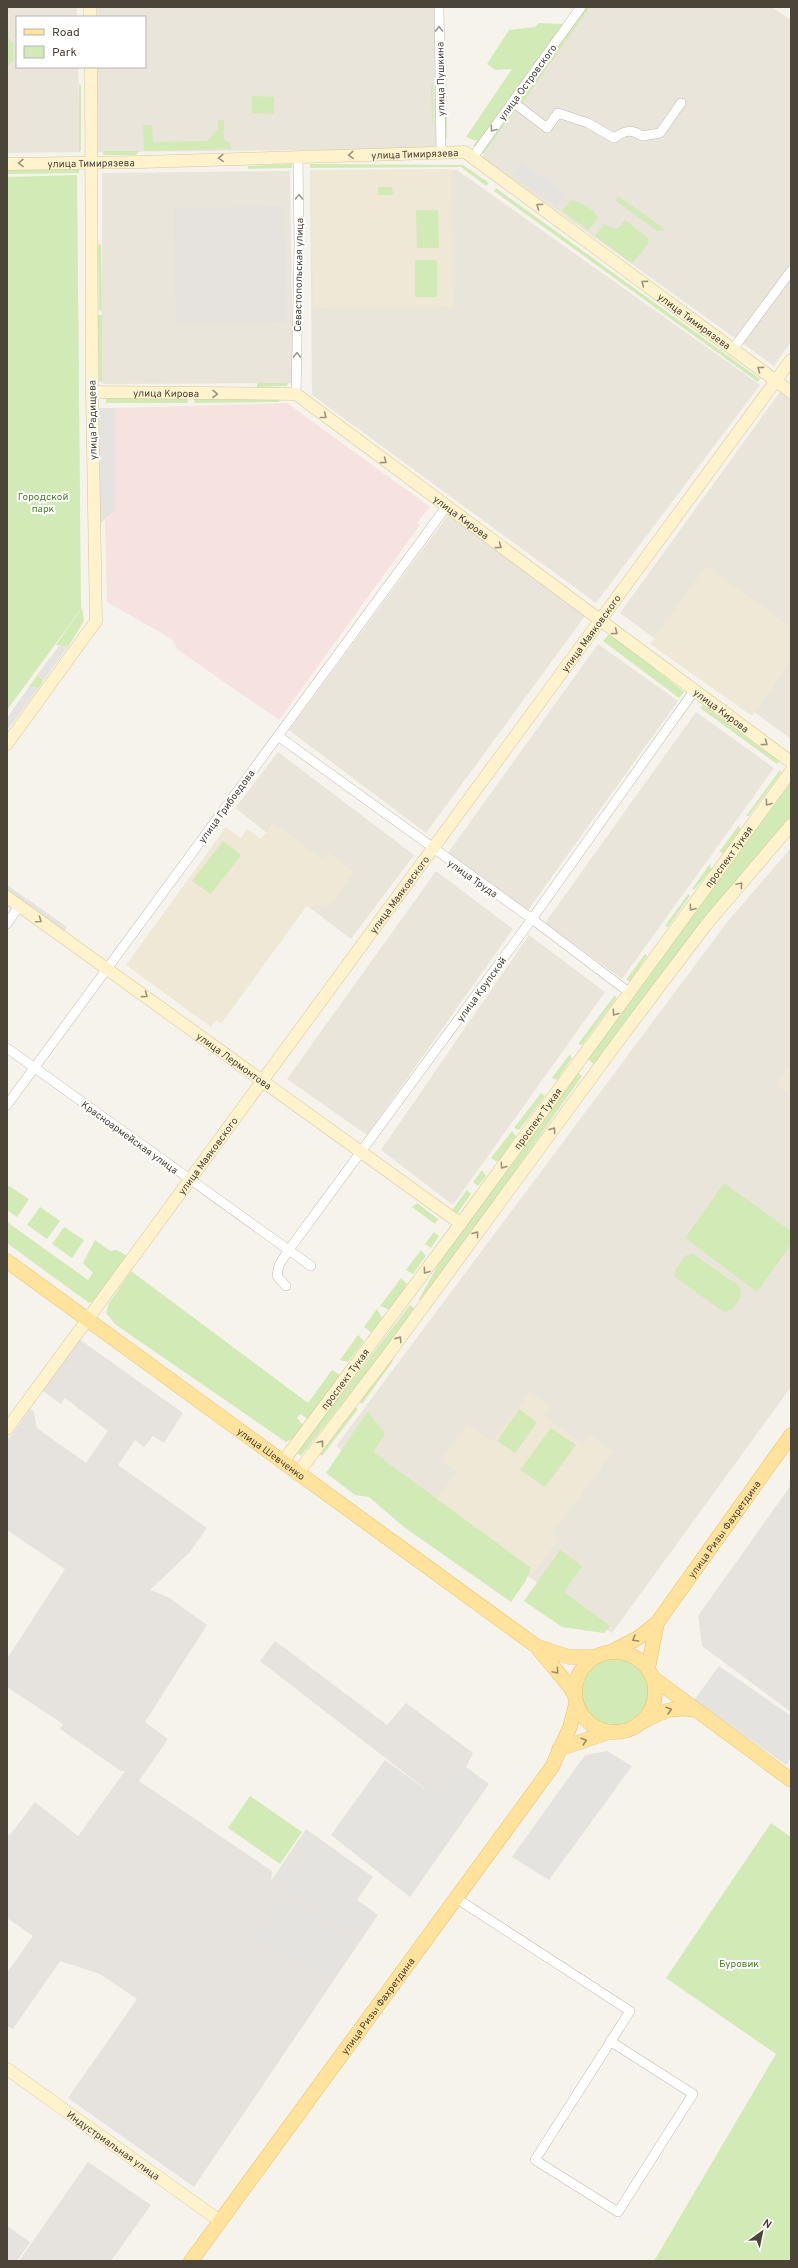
<svg xmlns="http://www.w3.org/2000/svg" width="798" height="2268" viewBox="0 0 798 2268" font-family="Overpass,sans-serif">
<style>
.residential{fill:#eae5da}
.industrial{fill:#e6e2dd}
.education{fill:#efe8d6}
.medical{fill:#f6e3e0}
.green{fill:#d2eab5}
.parking{fill:#e5e3e0}
.lines{fill:none;stroke-linecap:round;stroke-linejoin:round}
.street-casing{stroke:#c2bbae;stroke-width:10}
.secondary-casing{stroke:#d6c79b;stroke-width:13}
.primary-casing{stroke:#e6c16a;stroke-width:15}
.street{stroke:#fff;stroke-width:9}
.secondary{stroke:#fff3cd;stroke-width:12}
.primary{stroke:#ffe39c;stroke-width:14}
.oneway{stroke:#9c9892}
.oneway2{stroke:#9c937c}
.oneway3{stroke:#9c8c66}
.labels{text-anchor:middle;stroke-width:4;stroke-linejoin:round;paint-order:stroke}
.street-label{font-size:10px;fill:#4b4439;stroke:#fff}
.park-label{font-size:10px;fill:#4a7f2a;stroke:#fff}
</style>
<rect width="100%" height="100%" fill="#f6f3ec"/>
<g class="residential">
<polygon points="7,7 77,7 77,17 17,17 17,67 78,67 80,152 7,153"/>
<polygon points="97,7 436,7 437,149 98,152 97,67 145,67 145,17 97,17"/>
<polygon points="590,7 772,7 791,20 791,341 774,366 482,157"/>
<polygon points="310,170 457,170 760,385 596,603 312,395"/>
<polygon points="290,171 293,383 102,384 102,173"/>
<polygon points="780,392 791,400 791,739 620,613"/>
<polygon points="448,515 585,616 426,833 289,730"/>
<polygon points="598,644 678,701 528,910 448,853"/>
<polygon points="696,712 774,768 622,979 545,923"/>
<polygon points="278,752 414,855 351,939 259,869 279,842 235,808"/>
<polygon points="791,848 791,1387 612,1633 336,1446 728,921"/>
<polygon points="436,871 513,929 367,1135 287,1079"/>
<polygon points="529,935 605,992 453,1205 381,1150"/>
</g>
<g class="industrial">
<polygon points="284,206 287,322 176,324 173,208"/>
<polygon points="79,1339 183,1413 164,1443 153,1436 144,1447 135,1440 118,1465 207,1528 189,1553 150,1590 168,1597 207,1625 145,1722 168,1739 139,1781 272,1871 271,1881 306,1829 373,1877 357,1900 378,1915 194,2187 68,2098 137,1999 100,1974 60,1961 13,2029 7,2026 7,1973 33,1936 7,1918 7,1834 10,1835 35,1802 78,1836 125,1771 121,1771 60,1729 63,1724 7,1687 7,1659 65,1569 7,1530 7,1441 30,1409 34,1412 37,1428 86,1463 108,1431 65,1398 61,1404 43,1391"/>
<polygon points="791,1485 791,1712 702,1646 698,1616"/>
<polygon points="275,1641 387,1725 406,1703 473,1753 466,1767 432,1794 260,1661"/>
<polygon points="88,2162 151,2205 111,2261 19,2261"/>
<polygon points="7,2226 30,2242 17,2261 7,2261"/>
</g>
<g class="education">
<polygon points="451,169 453,307 313,308 311,170"/>
<polygon points="706,566 791,627 791,661 752,716 650,644"/>
<polygon points="273,823 323,859 328,853 354,872 331,904 306,907 221,1024 216,1020 211,1027 126,965 226,827 241,838 247,829 261,839"/>
<polygon points="791,1064 791,1095 776,1085"/>
<polygon points="530,1392 550,1407 544,1415 582,1445 590,1435 613,1452 552,1533 559,1539 532,1575 435,1501 457,1472 441,1460 468,1424 492,1442"/>
</g>
<polygon class="medical" points="287,403 430,507 417,523 420,525 279,720 178,650 172,639 107,602 105,520 115,511 115,408"/>
<g class="green">
<polygon points="575,7 579,9 478,146 473,146 477,141 466,137 512,69 495,70 487,64 509,30 535,27 539,23 563,24"/>
<polygon points="584,7 590,7 521,105 517,101"/>
<polygon points="7,37 13,43 13,61 7,66"/>
<polygon points="442,48 446,49 447,138 444,136"/>
<polygon points="79,84 81,85 81,151 79,151"/>
<polygon points="433,84 433,123 432,121 431,86"/>
<polygon points="252,96 274,97 274,114 252,113"/>
<polygon points="514,106 517,108 484,154 480,151"/>
<polygon points="218,120 224,120 224,139 230,144 231,149 144,151 143,125 152,125 153,142 207,141 218,129"/>
<polygon points="103,151 139,151 136,155 103,155"/>
<polygon points="292,164 292,168 248,169 248,166"/>
<polygon points="310,164 463,165 489,183 486,186 461,167 310,168"/>
<polygon points="79,169 79,173 7,174 7,170"/>
<polygon points="77,175 81,609 7,710 7,177"/>
<polygon points="378,187 392,187 393,193 392,195 378,195"/>
<polygon points="496,188 760,379 758,382 494,191"/>
<polygon points="618,196 666,230 657,231 615,200"/>
<path d="M571,200c11,3 21,7 27,18l-10,12 -26,-19z"/>
<polygon points="416,210 438,210 439,248 417,248"/>
<polygon points="625,220 649,239 648,244 632,263 595,236 604,224 613,228 618,228"/>
<polygon points="101,244 102,311 99,310 98,245"/>
<rect x="415" y="260" width="22" height="37"/>
<polygon points="98,315 102,315 102,382 99,381"/>
<polygon points="257,383 288,383 287,386 257,387"/>
<polygon points="106,398 187,399 188,403 106,403"/>
<polygon points="195,399 280,399 279,402 194,403"/>
<polygon points="82,608 84,621 68,647 56,645"/>
<polygon points="610,633 684,692 679,698 603,641"/>
<polygon points="38,674 43,681 39,688 29,687"/>
<polygon points="703,705 779,761 777,764 700,708"/>
<polygon points="780,770 781,773 749,816 746,816"/>
<polygon points="791,782 791,818 705,919 594,1064 586,1058"/>
<polygon points="739,825 741,830 724,853 719,852"/>
<polygon points="223,841 241,855 211,894 192,881"/>
<polygon points="710,864 711,870 694,890 692,889"/>
<polygon points="688,894 690,896 668,927 665,926"/>
<polygon points="645,954 647,956 630,981 626,980"/>
<polygon points="615,995 616,999 582,1045 578,1044"/>
<polygon points="570,1054 572,1058 557,1080 552,1078"/>
<polygon points="576,1071 582,1076 422,1302 419,1299 452,1240"/>
<polygon points="541,1093 545,1096 519,1130 514,1128"/>
<polygon points="512,1131 516,1136 498,1162 491,1158"/>
<polygon points="482,1170 486,1176 478,1186 473,1182"/>
<polygon points="724,1183 791,1231 791,1244 757,1292 685,1238"/>
<polygon points="9,1186 29,1199 17,1217 7,1210 7,1188"/>
<polygon points="467,1190 471,1194 457,1214 452,1210"/>
<polygon points="417,1203 438,1219 435,1224 412,1207"/>
<polygon points="40,1207 60,1221 47,1239 27,1225"/>
<polygon points="7,1222 88,1280 93,1273 83,1263 95,1240 110,1251 117,1250 127,1256 95,1301 89,1303 7,1243"/>
<polygon points="64,1227 84,1240 72,1258 52,1244"/>
<polygon points="434,1232 439,1236 431,1248 425,1244"/>
<polygon points="421,1250 426,1256 413,1274 406,1270"/>
<polygon points="692,1253 740,1287 741,1297 732,1309 724,1312 675,1277 675,1270 685,1256"/>
<polygon points="131,1271 308,1403 332,1370 340,1375 308,1419 300,1414 297,1418 303,1425 294,1438 286,1442 116,1325 106,1313 109,1303"/>
<polygon points="401,1278 407,1284 390,1310 380,1306"/>
<polygon points="410,1305 416,1310 301,1456 297,1453 299,1450"/>
<polygon points="377,1309 382,1318 372,1333 364,1327"/>
<polygon points="358,1335 364,1341 348,1362 340,1360"/>
<polygon points="392,1359 393,1361 362,1404 359,1401"/>
<polygon points="355,1407 358,1409 322,1456 320,1454 352,1408"/>
<polygon points="519,1409 537,1422 515,1453 497,1441"/>
<polygon points="368,1411 385,1434 373,1452 531,1568 525,1582 511,1602 404,1527 369,1497 355,1495 326,1473"/>
<polygon points="551,1428 576,1445 545,1487 520,1470"/>
<polygon points="560,1550 582,1566 564,1592 610,1626 604,1633 562,1627 524,1601"/>
<circle cx="615" cy="1691" r="35"/>
<polygon points="250,1796 302,1832 280,1864 228,1828"/>
<polygon points="771,1823 791,1837 791,2261 654,2261 776,2054 666,1978"/>
</g>
<g class="parking">
<polygon points="521,163 565,194 556,206 512,175"/>
<polygon points="99,408 115,408 115,511 97,526"/>
<polygon points="59,646 68,647 43,681 38,674"/>
<polygon points="29,687 39,688 8,729 7,718"/>
<polygon points="7,885 67,927 64,931 7,892"/>
<polygon points="719,1666 791,1716 791,1757 786,1765 694,1700"/>
<polygon points="607,1751 632,1766 549,1880 512,1857 585,1755"/>
<polygon points="385,1760 432,1794 466,1767 489,1784 410,1897 331,1835"/>
<polygon points="306,1831 371,1876 355,1899 374,1912 357,1937 274,1880"/>
<polygon points="286,1897 355,1943 328,1982 295,1958 291,1963 255,1938"/>
</g>
<g class="lines">
<g class="street-casing">
<g id="street">
<polyline points="439,7 441,152"/>
<path d="M513,102l34,26 11,-15 30,10 26,15c11,-8 17,-9 28,-2l18,-3 21,-30"/>
<polyline points="473,157 581,7"/>
<polyline points="733,349 791,271"/>
<polyline points="296,394 299,247 298,157"/>
<polyline points="278,736 532,919 630,993"/>
<polyline points="7,924 19,906"/>
<polyline points="7,1048 311,1266"/>
<polyline points="7,1105 446,507"/>
<polyline points="286,1286 277,1276 279,1265 288,1251 532,919 694,691"/>
<polyline points="456,1898 630,2011 535,2160 618,2212 693,2094 610,2041"/>
</g>
</g>
<g class="secondary-casing">
<g id="secondary">
<polyline points="90,7 90,17"/>
<path id="s1" d="M7,164l134,-2 324,-10 326,240"/>
<path id="s2" d="M92,392l204,2 495,368"/>
<polyline points="7,744 96,621 92,392 91,67"/>
<path id="s3" d="M7,897l454,327"/>
<path id="s4" d="M7,1429l784,-1069"/>
<path id="s5" d="M282,1463l182,-244 327,-448"/>
<polyline points="297,1474 390,1352 625,1032 706,925 791,825"/>
<path id="s6" d="M7,2069l213,152"/>
</g>
</g>
<g class="primary-casing">
<g id="primary">
<path id="s7" d="M7,1261l529,385 34,41 5,9"/>
<polyline points="536,1646 569,1657 595,1657"/>
<circle cx="615" cy="1692" r="40"/>
<path id="s8" d="M611,1652l27,-14 19,-15 134,-188"/>
<polyline points="648,1669 657,1623"/>
<polyline points="653,1678 791,1780"/>
<path d="M644,1721c17,-9 30,-15 50,-11"/>
<polyline points="559,1749 609,1732"/>
<path id="s9" d="M191,2261l361,-494 18,-40 6,-23"/>
</g>
</g>
<use href="#street" class="street"/>
<use href="#secondary" class="secondary"/>
<use href="#primary" class="primary"/>
</g>
<defs><path id="oneway-chevron" d="M-2-3.5L2.5 0L-2 3.5" fill="none" stroke-width="1.6" stroke-linecap="round" stroke-linejoin="round"/></defs>
<g class="oneway">
<use href="#oneway-chevron" transform="translate(439 29) rotate(-91)"/>
<use href="#oneway-chevron" transform="translate(493 129) rotate(126)"/>
<use href="#oneway-chevron" transform="translate(299 197) rotate(-90)"/>
<use href="#oneway-chevron" transform="translate(297 355) rotate(-89)"/>
</g>
<g class="oneway2">
<use href="#oneway-chevron" transform="translate(351 155) rotate(178)"/>
<use href="#oneway-chevron" transform="translate(221 158) rotate(177)"/>
<use href="#oneway-chevron" transform="translate(21 163) rotate(179)"/>
<use href="#oneway-chevron" transform="translate(539 206) rotate(-144)"/>
<use href="#oneway-chevron" transform="translate(644 283) rotate(-143)"/>
<use href="#oneway-chevron" transform="translate(760 369) rotate(-144)"/>
<use href="#oneway-chevron" transform="translate(215 394) rotate(1)"/>
<use href="#oneway-chevron" transform="translate(324 416) rotate(38)"/>
<use href="#oneway-chevron" transform="translate(384 461) rotate(36)"/>
<use href="#oneway-chevron" transform="translate(499 546) rotate(36)"/>
<use href="#oneway-chevron" transform="translate(615 632) rotate(37)"/>
<use href="#oneway-chevron" transform="translate(765 743) rotate(36)"/>
<use href="#oneway-chevron" transform="translate(768 803) rotate(126)"/>
<use href="#oneway-chevron" transform="translate(740 885) rotate(-50)"/>
<use href="#oneway-chevron" transform="translate(692 908) rotate(126)"/>
<use href="#oneway-chevron" transform="translate(39 920) rotate(35)"/>
<use href="#oneway-chevron" transform="translate(145 995) rotate(36)"/>
<use href="#oneway-chevron" transform="translate(615 1013) rotate(126)"/>
<use href="#oneway-chevron" transform="translate(553 1130) rotate(-54)"/>
<use href="#oneway-chevron" transform="translate(503 1166) rotate(126)"/>
<use href="#oneway-chevron" transform="translate(476 1234) rotate(-53)"/>
<use href="#oneway-chevron" transform="translate(426 1271) rotate(126)"/>
<use href="#oneway-chevron" transform="translate(399 1339) rotate(-55)"/>
<use href="#oneway-chevron" transform="translate(321 1443) rotate(-52)"/>
</g>
<g class="oneway3">
<use href="#oneway-chevron" transform="translate(635 1639) rotate(150)"/>
<use href="#oneway-chevron" transform="translate(556 1671) rotate(50)"/>
<use href="#oneway-chevron" transform="translate(669 1710) rotate(-16)"/>
<use href="#oneway-chevron" transform="translate(584 1741) rotate(-17)"/>
</g>
<g class="labels">
<g class="street-label">
<text transform="translate(440 79) rotate(-91)" y="4">улица Пушкина</text>
<text transform="translate(527 82) rotate(-54)" y="4">улица Островского</text>
<text dy="4" stroke="none"><textPath href="#s1" startOffset="408">улица Тимирязева</textPath></text>
<text dy="4" stroke="none"><textPath href="#s1" startOffset="84">улица Тимирязева</textPath></text>
<text transform="translate(298 275) rotate(-89)" y="4">Севастопольская улица</text>
<text dy="4" stroke="none"><textPath href="#s1" startOffset="743">улица Тимирязева</textPath></text>
<text dy="4" stroke="none"><textPath href="#s2" startOffset="74">улица Кирова</textPath></text>
<text transform="translate(92 420) rotate(-91)" y="4">улица Радищева</text>
<text dy="4" stroke="none"><textPath href="#s2" startOffset="410">улица Кирова</textPath></text>
<text dy="4" stroke="none"><textPath href="#s4" startOffset="987">улица Маяковского</textPath></text>
<text dy="4" stroke="none"><textPath href="#s2" startOffset="734">улица Кирова</textPath></text>
<text transform="translate(226 806) rotate(-54)" y="4">улица Грибоедова</text>
<text dy="4" stroke="none"><textPath href="#s5" startOffset="753">проспект Тукая</textPath></text>
<text transform="translate(473 878) rotate(35)" y="4">улица Труда</text>
<text dy="4" stroke="none"><textPath href="#s4" startOffset="663">улица Маяковского</textPath></text>
<text transform="translate(481 989) rotate(-54)" y="4">улица Крупской</text>
<text dy="4" stroke="none"><textPath href="#s3" startOffset="280">улица Лермонтова</textPath></text>
<text dy="4" stroke="none"><textPath href="#s5" startOffset="429">проспект Тукая</textPath></text>
<text transform="translate(130 1137) rotate(36)" y="4">Красноармейская улица</text>
<text dy="4" stroke="none"><textPath href="#s4" startOffset="339">улица Маяковского</textPath></text>
<text dy="4" stroke="none"><textPath href="#s5" startOffset="105">проспект Тукая</textPath></text>
<text dy="4" stroke="none"><textPath href="#s7" startOffset="327">улица Шевченко</textPath></text>
<text dy="4" stroke="none"><textPath href="#s8" startOffset="170">улица Ризы Фахретдина</textPath></text>
<text dy="4" stroke="none"><textPath href="#s9" startOffset="316">улица Ризы Фахретдина</textPath></text>
<text dy="4" stroke="none"><textPath href="#s6" startOffset="131">Индустриальная улица</textPath></text>
</g>
<g class="park-label">
<text x="43" y="500">Городской<tspan x="43" dy="12">парк</tspan></text>
<text x="739" y="1967">Буровик</text>
</g>
</g>
<rect width="798" height="2268" fill="none" stroke="#4b4439" stroke-width="16"/>
<rect x="16" y="16" width="130" height="52" fill="#ffffff" stroke="#b7b4b0"/>
<rect x="24" y="29" width="20" height="6" fill="#ffe39c" stroke="#b7b4b0"/>
<text x="52" y="36" font-size="12" fill="#4b4439">Road</text>
<rect x="24" y="46" width="20" height="12" fill="#d2eab5" stroke="#b7b4b0"/>
<text x="52" y="56" font-size="12" fill="#4b4439">Park</text>
<g transform="translate(762 2232) rotate(33)" stroke="#ffffff" stroke-width="3" paint-order="stroke">
<path d="M0-3L7 15L0 10L-7 15Z" fill="#4b4439"/>
<text y="-6" font-size="11" font-weight="bold" text-anchor="middle" fill="#4b4439">N</text>
</g>
</svg>
